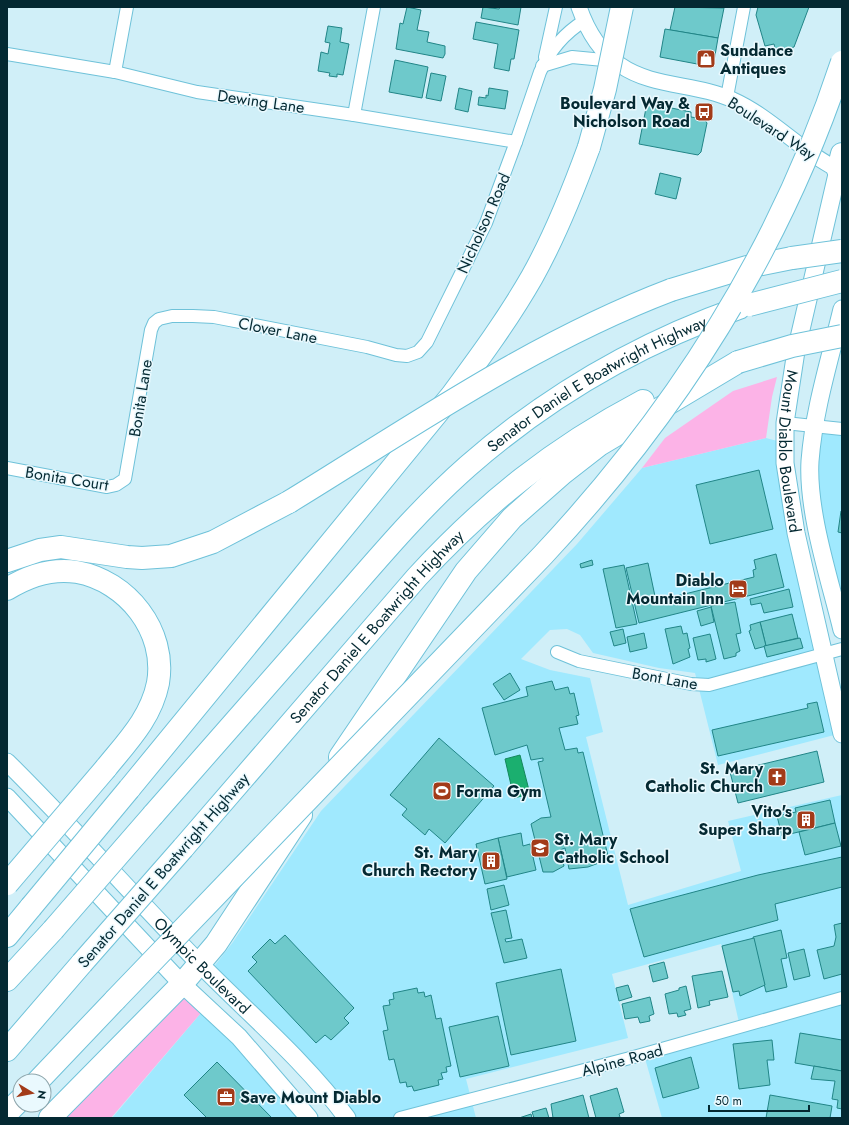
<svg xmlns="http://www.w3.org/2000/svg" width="849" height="1125" viewBox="0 0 849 1125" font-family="Jost,sans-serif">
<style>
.built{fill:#a0e9fe}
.green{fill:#fcb3e7}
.water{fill:#1baf6f;stroke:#14875d}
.building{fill:#6ec9cb;stroke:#218587}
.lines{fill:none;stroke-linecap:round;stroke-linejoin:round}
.minor-casing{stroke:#6fc2d9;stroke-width:14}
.tertiary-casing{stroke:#6fc2d9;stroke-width:17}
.secondary-casing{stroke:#6fc2d9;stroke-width:19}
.motorway-casing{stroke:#6fc2d9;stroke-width:24}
.minor{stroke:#fff;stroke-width:12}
.tertiary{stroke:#fff;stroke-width:15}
.secondary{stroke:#fff;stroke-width:17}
.motorway{stroke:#fff;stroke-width:22}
.motorway-bridge-casing{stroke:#6fc2d9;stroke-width:24;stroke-linecap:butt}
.motorway-bridge{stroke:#fff;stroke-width:22}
.labels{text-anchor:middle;stroke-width:3;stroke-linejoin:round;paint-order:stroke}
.poi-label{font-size:16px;font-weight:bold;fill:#042932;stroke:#eaf9fe;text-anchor:end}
.street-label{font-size:16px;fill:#042932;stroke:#eaf9fe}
</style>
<rect width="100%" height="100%" fill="#d0eff8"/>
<g class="built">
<polygon points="815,426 842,429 842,630 812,507"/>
<polygon points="766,438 785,443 842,733 718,765 695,673 659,668 593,653 580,635 567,629 550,630 521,659 550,670 590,678 603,732 586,737 628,905 741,871 728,821 842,795 842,1118 662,1118 644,1055 740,1027 721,944 612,974 628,1038 466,1079 476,1118 347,1118 209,973 233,942 321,811 577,544 642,468"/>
<polygon points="206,1007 309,1118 112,1118"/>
</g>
<g class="green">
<polygon points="777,377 772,397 766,438 642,468 665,438 733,391"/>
<polygon points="182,984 206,1007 111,1118 50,1118"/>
</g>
<polygon class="water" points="520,755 530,794 514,798 505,759"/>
<g class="building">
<polygon points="407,7 421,10 417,30 429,32 427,42 445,46 445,54 443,58 396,49 400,23 403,24"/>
<polygon points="483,7 499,9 500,7 521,7 518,25 481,18"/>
<polygon points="675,7 724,8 718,38 670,30"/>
<polygon points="758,7 809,7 794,47 776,52 774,44 765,46 756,15"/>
<polygon points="476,22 519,30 514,59 511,59 509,71 494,68 498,44 473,39"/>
<polygon points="328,26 342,28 340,42 349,44 343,75 337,74 337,77 329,76 330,73 318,71 321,52 328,54 330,43 325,42"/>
<polygon points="665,29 718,38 713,67 660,57"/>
<polygon points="395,60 428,67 422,98 389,92"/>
<polygon points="431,73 446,76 441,101 426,98"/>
<polygon points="459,88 472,91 468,112 455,109"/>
<polygon points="489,88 508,91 505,109 478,105 479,97 486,98 486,95 488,96"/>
<polygon points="647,103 691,112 691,117 704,119 707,123 701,152 698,155 639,144"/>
<polygon points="660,173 681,178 676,199 655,194"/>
<polygon points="759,470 773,529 710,544 696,485"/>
<polygon points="841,511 842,512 842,533 838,532"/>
<polygon points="776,554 784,587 639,623 626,568 648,563 656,601 754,577 753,570 756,569 754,560"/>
<polygon points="592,560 593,565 581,568 580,564"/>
<polygon points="624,565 637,624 616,628 603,569"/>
<polygon points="789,589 793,607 764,613 761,603 751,605 750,599"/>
<polygon points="735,602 741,633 736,634 740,651 736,653 736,656 724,659 711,606"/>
<polygon points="711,607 714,622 701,626 697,611"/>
<polygon points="792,614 798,638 766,646 760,622"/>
<polygon points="760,622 766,646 755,649 749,631 751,630 750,625"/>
<polygon points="681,626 683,634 687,633 690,648 688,649 690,657 673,664 665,629"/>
<polygon points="623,629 626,643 614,646 610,632"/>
<polygon points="644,633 647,648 630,652 627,637"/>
<polygon points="710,634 716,659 706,662 706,659 698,660 693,638"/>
<polygon points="800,638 803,648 767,657 764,646"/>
<polygon points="510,673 520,690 504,700 493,684"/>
<polygon points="552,681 555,690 568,687 570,694 574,693 579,715 576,716 578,724 559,728 565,750 577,748 578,753 583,752 608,856 603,857 604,861 588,867 569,869 565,848 560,850 564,866 553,872 543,872 531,824 541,818 551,817 538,762 543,761 543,758 531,760 527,745 495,755 482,708 528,696 526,687"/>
<polygon points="817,702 824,732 718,756 712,730 808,708 807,704"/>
<polygon points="439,738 494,786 445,843 429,829 425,835 402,815 407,809 390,795"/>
<polygon points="817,751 824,782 738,803 730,772"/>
<polygon points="830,800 835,823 782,836 777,816 796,812 795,808"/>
<polygon points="835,823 841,846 805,855 799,832"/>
<polygon points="521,833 523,846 530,844 536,870 507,877 498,838"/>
<polygon points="498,838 507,879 485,884 476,844"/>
<polygon points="842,857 842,887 775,904 778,920 644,957 630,909 758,875"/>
<polygon points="504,885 509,905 491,910 487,889"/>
<polygon points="506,910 512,938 505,939 506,942 522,939 527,958 504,963 491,913"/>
<polygon points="842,923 842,974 824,979 817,950 834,946 836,937 834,925"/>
<polygon points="781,930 787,958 781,959 787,987 766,992 753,937"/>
<polygon points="285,935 354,1008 344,1018 349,1023 331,1040 325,1035 316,1043 248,971 257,962 252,957 270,939 275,944"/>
<polygon points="754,938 765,985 740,996 739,991 733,992 722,946"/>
<polygon points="804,949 810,976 794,980 788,953"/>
<polygon points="664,962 668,978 653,982 649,966"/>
<polygon points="561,969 576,1041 511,1055 496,983"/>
<polygon points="722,971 728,997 709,1001 710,1005 698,1008 692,976"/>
<polygon points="628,985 632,997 619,1001 616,988"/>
<polygon points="686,986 691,1009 684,1011 686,1015 678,1017 677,1013 669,1014 665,994 679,990 679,988"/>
<polygon points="417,988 418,993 424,992 425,997 431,995 436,1019 441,1018 451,1066 446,1067 447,1072 441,1073 443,1079 438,1080 439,1085 414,1091 412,1086 407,1087 406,1082 400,1083 394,1059 389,1060 383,1031 388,1030 383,1006 390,1005 389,1000 394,999 393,993"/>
<polygon points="650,997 654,1014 649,1016 650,1021 640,1023 638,1017 625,1019 622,1004"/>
<polygon points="498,1016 509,1066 460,1077 449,1027"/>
<polygon points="800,1033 842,1040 842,1071 795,1063"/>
<polygon points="772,1040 774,1060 767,1060 770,1085 739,1089 733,1044"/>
<polygon points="691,1057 699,1088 663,1098 655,1068"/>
<polygon points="217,1062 272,1118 207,1118 184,1095"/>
<polygon points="814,1066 842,1071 842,1109 837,1108 838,1100 832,1099 835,1081 811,1079"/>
<polygon points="617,1088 624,1112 619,1114 620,1117 616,1118 596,1118 590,1096"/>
<polygon points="583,1095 589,1118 553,1118 551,1104"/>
<polygon points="770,1095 832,1106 830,1118 766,1118"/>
<polygon points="546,1108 549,1118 534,1118 532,1112"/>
<polygon points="531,1114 532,1118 519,1118"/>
</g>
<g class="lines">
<g class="minor-casing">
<g id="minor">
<polyline points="7,54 115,72 197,92 354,115 516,142"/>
<polyline points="545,57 556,7"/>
<polyline points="542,66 572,57 614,61"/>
<polyline points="115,72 127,7"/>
<polyline points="727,97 744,7"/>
<polyline points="354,115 374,7"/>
<polyline points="785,423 842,429"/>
<path d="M7,468l100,19 9,-2 9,-6 26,-149 3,-7 5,-4 13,-3h21l21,1 153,30 29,8 11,1 11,-4 9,-10 59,-119 30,-81 24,-70c10,-22 23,-38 44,-51"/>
<polyline points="557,652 579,661 691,684 709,685 842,649"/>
<polyline points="400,1118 630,1058 842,998"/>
</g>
</g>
<g class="tertiary-casing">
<path id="tertiary" d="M579,7c8,23 21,45 41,58 33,23 77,18 113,35 27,12 51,34 75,51 10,7 22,16 34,20"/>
</g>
<g class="secondary-casing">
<g id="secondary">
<path id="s1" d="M838,170l-42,181 -11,72v40l11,70 46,201"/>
<path d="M842,309c-12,50 -28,100 -32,152 -3,51 20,119 32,169"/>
<path id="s2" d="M7,762c66,65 127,135 192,201 50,51 106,98 148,155"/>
<polyline points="7,797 182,984 239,1037 309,1118"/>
</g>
</g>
<g class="motorway-casing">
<g id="motorway">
<polyline points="838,170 842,154"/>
<polyline points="671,290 747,267 792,258"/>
<polyline points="7,561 40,550 61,547 127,557 142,558 171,556 213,542 289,502"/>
<path d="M7,589c21,-13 45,-21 70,-17 50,9 90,59 81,111 -7,35 -31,59 -52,85"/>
<polyline points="340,757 466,571 512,518 563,473 599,445 738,362"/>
<path d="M129,789l323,-394c28,-38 56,-76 80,-118 23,-41 41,-86 57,-130"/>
<path id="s3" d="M153,815c60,-68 120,-137 180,-205 43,-49 85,-100 135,-144 79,-69 172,-123 271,-158"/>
<path id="s4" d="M183,848l234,-271c69,-75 137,-129 226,-176"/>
<polyline points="7,936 31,907"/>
<polyline points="7,980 53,930"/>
<polyline points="7,1050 82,963"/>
<polyline points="38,1081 115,1000"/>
<polyline points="7,1113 20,1100"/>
<polyline points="50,1118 182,984 216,944 301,815"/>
</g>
</g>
<use href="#minor" class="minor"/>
<use href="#tertiary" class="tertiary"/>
<use href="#secondary" class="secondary"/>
<use href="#motorway" class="motorway"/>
<g class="motorway-bridge-casing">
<g id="motorway-bridge">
<polyline points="589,147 605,89 622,7"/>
<polyline points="792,258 842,251"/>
<polyline points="749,305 842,281"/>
<polyline points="738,362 792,346 842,336"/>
<path d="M289,502c124,-76 245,-160 382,-212"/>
<polyline points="7,884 106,768"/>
<polyline points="31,907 129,789"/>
<polyline points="53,930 153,815"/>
<polyline points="82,963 183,848"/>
<path d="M115,1000l428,-445c133,-142 238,-307 299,-493"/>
</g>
</g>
<use href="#motorway-bridge" class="motorway-bridge"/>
</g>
<defs>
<g id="shop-square" transform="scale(1)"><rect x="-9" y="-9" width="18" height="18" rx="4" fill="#a23b19" stroke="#eaf9fe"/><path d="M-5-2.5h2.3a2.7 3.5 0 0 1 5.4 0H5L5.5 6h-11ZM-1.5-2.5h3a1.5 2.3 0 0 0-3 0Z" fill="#fff"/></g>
<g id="bus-square" transform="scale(1)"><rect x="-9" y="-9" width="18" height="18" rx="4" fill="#a23b19" stroke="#eaf9fe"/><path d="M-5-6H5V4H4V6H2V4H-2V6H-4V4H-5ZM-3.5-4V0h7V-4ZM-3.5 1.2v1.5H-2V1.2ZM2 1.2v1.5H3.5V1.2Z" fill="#fff"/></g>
<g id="hotel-square" transform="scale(1)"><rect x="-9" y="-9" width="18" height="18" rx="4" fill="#a23b19" stroke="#eaf9fe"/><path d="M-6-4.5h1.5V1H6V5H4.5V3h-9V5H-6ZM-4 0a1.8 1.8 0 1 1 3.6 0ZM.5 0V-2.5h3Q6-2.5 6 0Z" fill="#fff"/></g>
<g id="church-square" transform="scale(1)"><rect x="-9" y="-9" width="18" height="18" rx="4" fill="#a23b19" stroke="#eaf9fe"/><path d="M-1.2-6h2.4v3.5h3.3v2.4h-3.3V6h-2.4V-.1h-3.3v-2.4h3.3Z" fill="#fff"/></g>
<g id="stadium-square" transform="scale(1)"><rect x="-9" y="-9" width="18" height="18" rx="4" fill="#a23b19" stroke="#eaf9fe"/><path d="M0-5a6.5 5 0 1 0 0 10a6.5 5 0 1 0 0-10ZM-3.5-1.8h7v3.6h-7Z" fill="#fff"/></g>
<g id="building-square" transform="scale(1)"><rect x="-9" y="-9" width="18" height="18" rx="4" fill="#a23b19" stroke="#eaf9fe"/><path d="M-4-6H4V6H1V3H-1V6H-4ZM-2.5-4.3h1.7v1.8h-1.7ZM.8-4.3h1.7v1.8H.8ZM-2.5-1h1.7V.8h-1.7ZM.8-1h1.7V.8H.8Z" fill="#fff"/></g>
<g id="school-square" transform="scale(1)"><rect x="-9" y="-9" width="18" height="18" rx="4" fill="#a23b19" stroke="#eaf9fe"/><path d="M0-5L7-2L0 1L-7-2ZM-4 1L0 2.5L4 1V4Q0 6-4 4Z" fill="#fff"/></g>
<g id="office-square" transform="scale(1)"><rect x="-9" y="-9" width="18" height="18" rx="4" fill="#a23b19" stroke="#eaf9fe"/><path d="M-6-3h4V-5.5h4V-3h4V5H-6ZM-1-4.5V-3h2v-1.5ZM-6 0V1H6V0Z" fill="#fff"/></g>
</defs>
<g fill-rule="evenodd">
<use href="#shop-square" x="706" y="59"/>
<use href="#bus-square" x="704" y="112"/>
<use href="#hotel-square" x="738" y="589"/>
<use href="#church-square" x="777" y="777"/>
<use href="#stadium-square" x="442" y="791"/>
<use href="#building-square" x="806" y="820"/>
<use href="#school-square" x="540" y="848"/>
<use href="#building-square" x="491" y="861"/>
<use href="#office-square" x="226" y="1097"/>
</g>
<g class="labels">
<g class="poi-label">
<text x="720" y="56" text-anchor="start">Sundance<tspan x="720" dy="18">Antiques</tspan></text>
<text x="690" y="109">Boulevard Way &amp;<tspan x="690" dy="18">Nicholson Road</tspan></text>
<text x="724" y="586">Diablo<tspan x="724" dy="18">Mountain Inn</tspan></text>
<text x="763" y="774">St. Mary<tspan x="763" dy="18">Catholic Church</tspan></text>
<text x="456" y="797" text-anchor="start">Forma Gym</text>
<text x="792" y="817">Vito's<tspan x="792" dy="18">Super Sharp</tspan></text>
<text x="554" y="845" text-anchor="start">St. Mary<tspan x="554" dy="18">Catholic School</tspan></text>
<text x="477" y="858">St. Mary<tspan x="477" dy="18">Church Rectory</tspan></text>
<text x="240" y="1103" text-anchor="start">Save Mount Diablo</text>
</g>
<g class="street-label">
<text transform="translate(261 101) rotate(8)" y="6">Dewing Lane</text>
<text transform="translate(772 128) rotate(33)" y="6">Boulevard Way</text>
<text transform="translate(483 223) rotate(-66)" y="6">Nicholson Road</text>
<text transform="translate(278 330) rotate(11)" y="6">Clover Lane</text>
<text dy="6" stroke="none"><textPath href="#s3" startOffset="624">Senator Daniel E Boatwright Highway</textPath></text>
<text transform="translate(140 398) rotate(-81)" y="6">Bonita Lane</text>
<text dy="6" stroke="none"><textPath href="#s1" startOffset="287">Mount Diablo Boulevard</textPath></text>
<text transform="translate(67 478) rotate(9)" y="6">Bonita Court</text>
<text dy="6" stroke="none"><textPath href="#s4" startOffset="294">Senator Daniel E Boatwright Highway</textPath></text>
<text transform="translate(665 678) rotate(10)" y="6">Bont Lane</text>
<text transform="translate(163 870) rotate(-49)" y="6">Senator Daniel E Boatwright Highway</text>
<text dy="6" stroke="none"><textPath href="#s2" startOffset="282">Olympic Boulevard</textPath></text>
<text transform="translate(622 1060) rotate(-15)" y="6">Alpine Road</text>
</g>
</g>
<rect width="849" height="1125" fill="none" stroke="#042932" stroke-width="16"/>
<g transform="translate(32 1093) rotate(100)"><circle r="19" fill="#eaf9fe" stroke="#8ea6ac"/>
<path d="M0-3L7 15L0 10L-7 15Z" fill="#a23b19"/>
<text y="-6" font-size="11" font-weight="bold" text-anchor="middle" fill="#042932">N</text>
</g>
<path d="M709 1105v6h100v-6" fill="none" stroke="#042932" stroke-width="2"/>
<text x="715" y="1105" font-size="12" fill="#042932" stroke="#eaf9fe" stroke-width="3" paint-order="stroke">50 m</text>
</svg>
